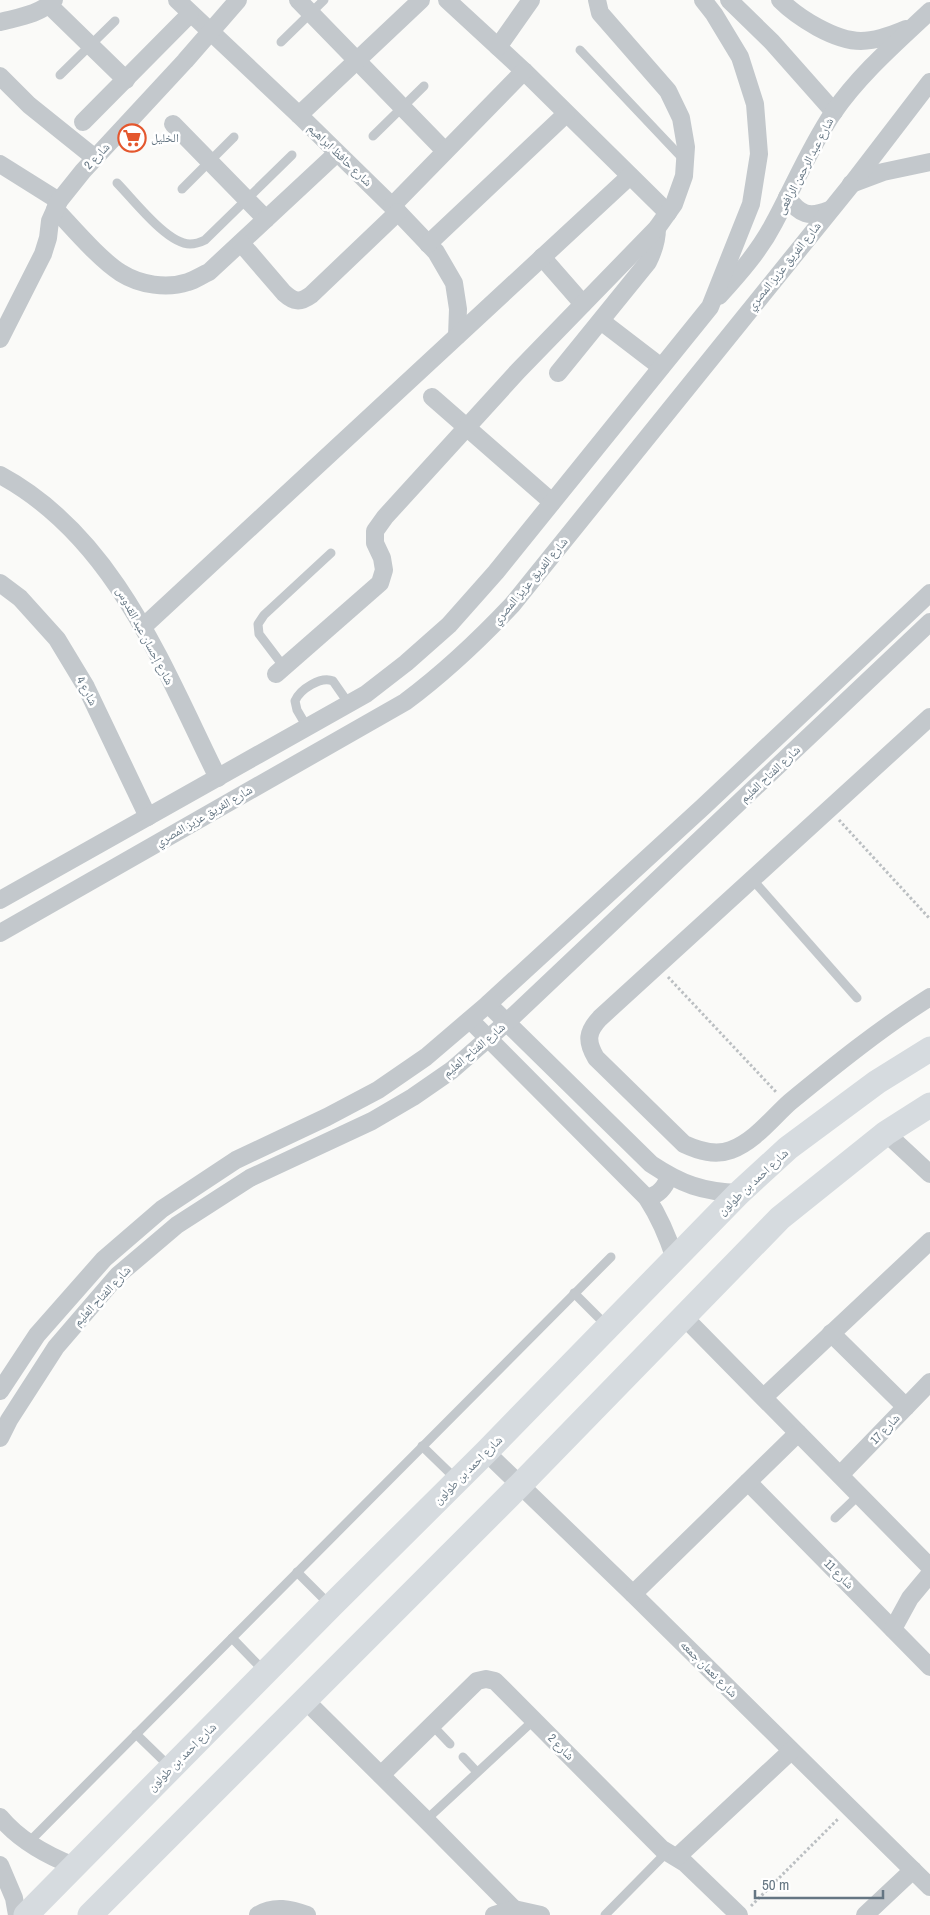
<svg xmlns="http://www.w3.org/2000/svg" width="930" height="1915" viewBox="0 0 930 1915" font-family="'Archivo Narrow','Noto Naskh Arabic',sans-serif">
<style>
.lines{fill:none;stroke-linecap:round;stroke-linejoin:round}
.path{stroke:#bbbfc2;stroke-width:3;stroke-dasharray:2.5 2.5;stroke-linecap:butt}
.lane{stroke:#c3c8cc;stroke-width:9}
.street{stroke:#c3c8cc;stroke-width:18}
.secondary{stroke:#d6dbdf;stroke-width:25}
.labels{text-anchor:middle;stroke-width:5;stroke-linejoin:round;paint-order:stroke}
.poi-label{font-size:12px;fill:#657683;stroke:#fff;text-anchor:start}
.street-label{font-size:12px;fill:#657683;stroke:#fff}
</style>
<rect width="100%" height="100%" fill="#fafaf8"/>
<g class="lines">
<g class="path">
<polyline points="839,820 930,919"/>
<polyline points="668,977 777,1093"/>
<polyline points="751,1906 838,1819"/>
</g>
<g class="lane">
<polyline points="281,42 324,0"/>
<polyline points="580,50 685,161"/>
<polyline points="60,75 115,21"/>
<polyline points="373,136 424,86"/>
<path d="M117,183c16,16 50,61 73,61 5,0 11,-2 15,-4l87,-85"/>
<polyline points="182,189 234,137"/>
<polyline points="284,667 259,634 258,624 264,615 331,553"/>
<path d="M307,727l-10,-17 -2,-9c5,-12 26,-25 38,-20l16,23"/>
<polyline points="752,879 857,998"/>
<polyline points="574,1293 606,1325"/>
<polyline points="422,1446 457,1480"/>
<polyline points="835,1518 859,1495"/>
<polyline points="297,1572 331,1606"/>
<polyline points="232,1638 265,1672"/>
<polyline points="432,1725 450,1744"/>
<polyline points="136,1734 171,1768"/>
<polyline points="463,1757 477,1772"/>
<polyline points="426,1820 534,1720"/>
<polyline points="28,1843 611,1257"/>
<polyline points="605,1915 667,1852"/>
</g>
<g class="street">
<polyline points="177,0 299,115 398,212 436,252 454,283 458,309 457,336"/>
<polyline points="298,0 445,151"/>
<polyline points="447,0 524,71 668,213"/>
<polyline points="729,0 772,42 834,112"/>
<path d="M780,0c18,18 55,41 81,41 16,0 31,-6 45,-12"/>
<polyline points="49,5 126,80"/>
<path d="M0,22c19,-5 39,-7 54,-22"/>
<polyline points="498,47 531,0"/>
<polyline points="0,76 29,105 95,158"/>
<polyline points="299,115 421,0"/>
<polyline points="83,122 190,14"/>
<polyline points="173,124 266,219"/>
<polyline points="0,164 59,201"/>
<polyline points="851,184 883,172 930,162"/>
<path d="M787,197c13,18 22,21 42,13"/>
<polyline points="392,206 524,71"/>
<path d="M55,209c18,19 45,51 66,64 19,12 46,16 67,9 7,-2 14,-7 21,-10l128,-119"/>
<path d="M241,243l43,50c10,9 16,10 27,2l87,-83"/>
<polyline points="428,244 566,114"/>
<polyline points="542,257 583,304"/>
<path d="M719,296c21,-23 41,-46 55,-73 20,-37 36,-76 59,-110 27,-39 63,-70 97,-102"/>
<polyline points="601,321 661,367"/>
<polyline points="0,339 43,254 48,238 50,221 59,201 83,171 185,61 238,0"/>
<path d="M558,373l90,-111c6,-12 9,-21 9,-34"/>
<polyline points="432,397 552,502"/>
<path d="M0,475c115,62 163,192 218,303"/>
<polyline points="0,583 20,598 57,639 86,687 148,817"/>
<polyline points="143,627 630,176"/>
<polyline points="276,674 380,583 384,570 382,558 375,543 375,531 385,517 518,371 657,228 674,204 684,176 686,147 681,118 668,91 600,13 597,0"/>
<path d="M930,717l-330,301c-13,14 -14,23 -4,40l88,86c15,7 31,12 47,6 24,-9 41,-32 59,-48 45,-37 91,-74 140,-105"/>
<polyline points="0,900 366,694 406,663 449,625 496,572 710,307 751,204 759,154 755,104 740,57 714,14 703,0"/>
<path d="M0,933l405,-231c39,-29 73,-61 107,-97l339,-420 79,-103"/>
<path d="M488,1004l163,160c30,20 52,28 88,29"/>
<path d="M470,1020l177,178c13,20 21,39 28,61"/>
<polyline points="886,1133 930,1174"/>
<path d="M647,1198c12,-3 18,-10 22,-22"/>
<polyline points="684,1317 930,1567"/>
<polyline points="831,1333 906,1407"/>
<polyline points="0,1391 37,1335 104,1259 162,1209 236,1160 327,1117 378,1090 426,1057 488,1004 704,806 930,593"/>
<polyline points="764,1397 930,1241"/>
<polyline points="0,1438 9,1420 56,1347 118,1275 177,1225 250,1178 372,1121 413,1097 452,1070 507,1022 930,622"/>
<polyline points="486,1452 633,1594 930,1887"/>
<polyline points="840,1475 930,1382"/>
<polyline points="748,1482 930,1667"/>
<polyline points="633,1594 798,1433"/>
<polyline points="893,1629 910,1598 930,1574"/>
<polyline points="305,1700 426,1820 514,1909"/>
<polyline points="381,1775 477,1681 486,1679 495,1681 662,1849 685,1863 739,1915"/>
<path d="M0,1817c19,23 46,38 74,49"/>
<polyline points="677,1857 791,1751"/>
<polyline points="0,1865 14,1898 17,1915"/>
<path d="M258,1915c16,-10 33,-6 49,0"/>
<polyline points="494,1915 514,1909 541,1915"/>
<polyline points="865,1915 913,1870"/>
</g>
<g class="secondary">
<polyline points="26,1915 331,1606 486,1452 739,1193 788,1148 877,1082 930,1049"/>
<polyline points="90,1915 520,1485 780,1218 886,1133 930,1105"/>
</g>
</g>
<defs>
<g id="supermarket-ring" transform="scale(1.4375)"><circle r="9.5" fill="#fff" stroke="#e4572e" stroke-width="1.5"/><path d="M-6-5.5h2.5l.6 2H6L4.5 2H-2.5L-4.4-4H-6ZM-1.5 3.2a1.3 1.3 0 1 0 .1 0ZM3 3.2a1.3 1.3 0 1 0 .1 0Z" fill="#e4572e"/></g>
</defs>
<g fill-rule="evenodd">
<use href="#supermarket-ring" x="132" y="138"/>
</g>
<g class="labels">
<g class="poi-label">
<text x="151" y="142">الخليل</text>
</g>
<g class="street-label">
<text transform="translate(340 155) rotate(44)" y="4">شارع حافظ ابراهيم</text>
<text transform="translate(97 156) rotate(-47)" y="4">شارع 2</text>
<text transform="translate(805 166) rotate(-62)" y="4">شارع عبد الرحمن الرافعى</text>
<text transform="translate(784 266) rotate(-51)" y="4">شارع الفريق عزيز المصري</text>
<text transform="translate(530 581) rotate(-50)" y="4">شارع الفريق عزيز المصري</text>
<text transform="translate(145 636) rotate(62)" y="4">شارع إحسان عبد القدوس</text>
<text transform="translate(87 691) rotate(62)" y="4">شارع 4</text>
<text transform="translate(770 774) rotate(-43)" y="4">شارع الفتاح العليم</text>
<text transform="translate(204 816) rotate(-30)" y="4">شارع الفريق عزيز المصري</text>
<text transform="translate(474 1050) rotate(-40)" y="4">شارع الفتاح العليم</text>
<text transform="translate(753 1182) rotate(-43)" y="4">شارع احمد بن طولون</text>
<text transform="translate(102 1296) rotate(-47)" y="4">شارع الفتاح العليم</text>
<text transform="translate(885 1429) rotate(-46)" y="4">شارع 17</text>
<text transform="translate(468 1470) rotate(-45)" y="4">شارع احمد بن طولون</text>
<text transform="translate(839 1574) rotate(45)" y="4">شارع 11</text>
<text transform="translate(709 1669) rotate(45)" y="4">شارع نعمان جمعه</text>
<text transform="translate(561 1747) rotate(45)" y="4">شارع 2</text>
<text transform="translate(182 1757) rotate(-45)" y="4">شارع احمد بن طولون</text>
</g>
</g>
<path d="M755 1890v8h128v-8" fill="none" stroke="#657683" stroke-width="2.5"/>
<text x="762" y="1890" font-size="15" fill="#657683" stroke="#ffffff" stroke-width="4" paint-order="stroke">50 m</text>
</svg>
